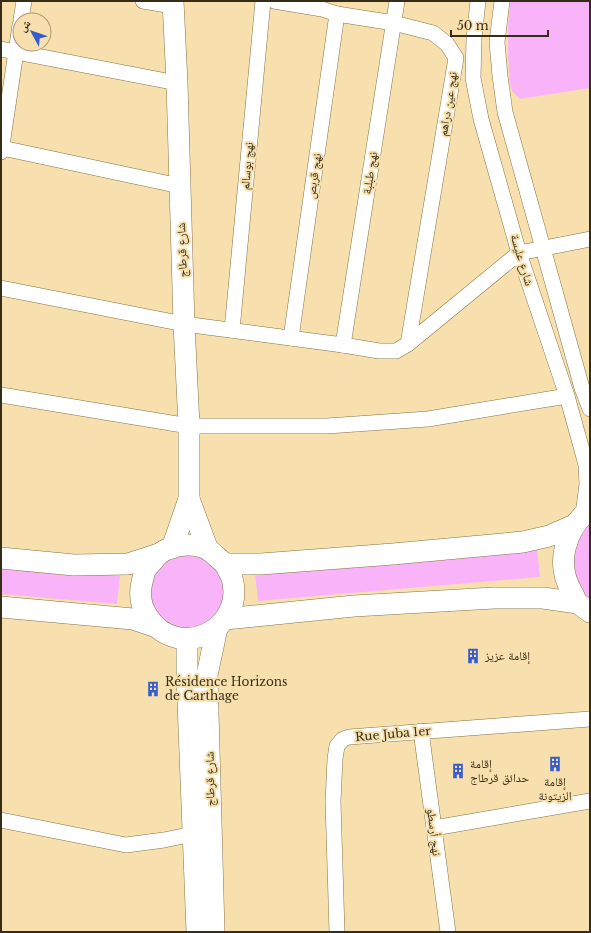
<svg xmlns="http://www.w3.org/2000/svg" width="591" height="933" viewBox="0 0 591 933" font-family="'Libre Baskerville','Noto Naskh Arabic',serif">
<style>
.green{fill:#f8b3f9}
.lines{fill:none;stroke-linecap:round;stroke-linejoin:round}
.street-casing{stroke:#877243;stroke-width:16}
.secondary-casing{stroke:#877243;stroke-width:22}
.street{stroke:#fff;stroke-width:15}
.secondary{stroke:#fff;stroke-width:21}
.labels{text-anchor:middle;stroke-width:4;stroke-linejoin:round;paint-order:stroke}
.street-label{font-size:12px;fill:#362d19;stroke:#f8e0ae}
.poi-label{font-size:12px;fill:#362d19;stroke:#f8e0ae;text-anchor:start}
</style>
<rect width="100%" height="100%" fill="#f8e0ae"/>
<g class="green">
<polygon points="510,1 590,1 590,88 520,99 512,91 510,83 508,55 508,27"/>
<polygon points="590,521 590,599 584,594 575,582 571,551 576,537"/>
<polygon points="537,548 540,577 258,601 255,572"/>
<polygon points="187,555 201,558 214,566 222,579 225,594 222,608 201,629 171,629 151,608 151,579 160,566 172,558"/>
<polygon points="1,565 120,576 117,604 1,594"/>
</g>
<g class="lines">
<g class="street-casing">
<g id="street">
<polyline points="143,1 173,6"/>
<polyline points="274,1 322,9 337,14 394,23 433,33 447,44 456,58 408,344"/>
<polyline points="478,1 474,39 473,78 481,119 519,253 567,396 582,450 586,465 587,484 583,515"/>
<polyline points="502,1 497,42 500,76 505,112 582,388 590,409"/>
<polyline points="21,20 24,1"/>
<polyline points="1,49 177,83"/>
<polyline points="2,148 180,186"/>
<polyline points="1,152 20,25"/>
<polyline points="1,288 184,324 343,345 379,351 396,351 408,344 519,253 590,239"/>
<polyline points="232,330 263,1"/>
<polyline points="291,338 337,14"/>
<polyline points="343,345 397,1"/>
<polyline points="1,395 189,426 327,426 428,419 567,396"/>
<polyline points="421,731 448,932"/>
<polyline points="1,820 126,845 164,840 193,834"/>
<polyline points="434,828 590,801"/>
<polyline points="337,932 333,802 335,759 337,746 343,739 349,737 590,719"/>
</g>
</g>
<g class="secondary-casing">
<g id="secondary">
<polyline points="189,499 208,550"/>
<path d="M590,509c-25,20 -35,55 -18,83 2,3 3,8 6,11 3,3 8,6 12,9"/>
<polyline points="172,548 189,499 189,426 184,324 177,83 173,1"/>
<polyline points="1,558 74,565 128,564 159,554"/>
<path d="M225,564c2,5 5,9 7,14 14,52 -54,84 -84,39 -7,-10 -9,-23 -6,-35 1,-4 2,-8 3,-12 2,-2 4,-5 6,-7 3,-3 5,-6 8,-9 13,-10 36,-12 50,-4 5,4 11,10 16,14h36l132,-10 130,-12 26,-6 25,-11"/>
<polyline points="1,607 133,619 154,626"/>
<polyline points="225,619 354,606 494,598 543,598 578,603"/>
<polyline points="187,639 187,676 197,932"/>
<polyline points="214,932 207,675 217,628"/>
</g>
</g>
<use href="#street" class="street"/>
<use href="#secondary" class="secondary"/>
</g>
<defs>
<g id="building-bare" transform="scale(1.2)"><path d="M-4-6H4V6H1V3H-1V6H-4ZM-2.5-4.3h1.7v1.8h-1.7ZM.8-4.3h1.7v1.8H.8ZM-2.5-1h1.7V.8h-1.7ZM.8-1h1.7V.8H.8Z" fill="#365ccd" stroke="#f8e0ae" stroke-width="2.5" paint-order="stroke"/></g>
</defs>
<g fill-rule="evenodd">
<use href="#building-bare" x="473" y="656"/>
<use href="#building-bare" x="153" y="689"/>
<use href="#building-bare" x="555" y="764"/>
<use href="#building-bare" x="458" y="771"/>
</g>
<g class="labels">
<g class="street-label">
<text transform="translate(448 104) rotate(-81)" y="4">نهج عين دراهم</text>
<text transform="translate(247 166) rotate(-85)" y="4">نهج بوسالم</text>
<text transform="translate(370 173) rotate(-81)" y="4">نهج طبلبة</text>
<text transform="translate(314 176) rotate(-82)" y="4">نهج قربص</text>
<text transform="translate(182 250) rotate(-92)" y="4">شارع قرطاج</text>
<text transform="translate(522 260) rotate(73)" y="4">شارع عليسة</text>
<text transform="translate(393 734) rotate(-5)" y="4">Rue Juba 1er</text>
<text transform="translate(210 779) rotate(-91)" y="4">شارع قرطاج</text>
<text transform="translate(434 832) rotate(83)" y="4">نهج أرسطو</text>
</g>
<g class="poi-label">
<text x="485" y="660">إقامة عزيز</text>
<text x="165" y="686">Résidence Horizons<tspan x="165" dy="14">de Carthage</tspan></text>
<text x="470" y="768">إقامة<tspan x="470" dy="14">حدائق قرطاج</tspan></text>
<text x="555" y="786" text-anchor="middle">إقامة<tspan x="555" dy="14">الزيتونة</tspan></text>
</g>
</g>
<rect width="591" height="933" fill="none" stroke="#362d19" stroke-width="4"/>
<g transform="translate(32 32) rotate(310)"><circle r="19" fill="#f8e0ae" stroke="#aa9872"/>
<path d="M0-3L7 15L0 10L-7 15Z" fill="#365ccd"/>
<text y="-6" font-size="11" font-weight="bold" text-anchor="middle" fill="#362d19">ش</text>
</g>
<path d="M451 30v6h97v-6" fill="none" stroke="#362d19" stroke-width="2"/>
<text x="457" y="30" font-size="12" fill="#362d19" stroke="#f8e0ae" stroke-width="3" paint-order="stroke">50 m</text>
</svg>
